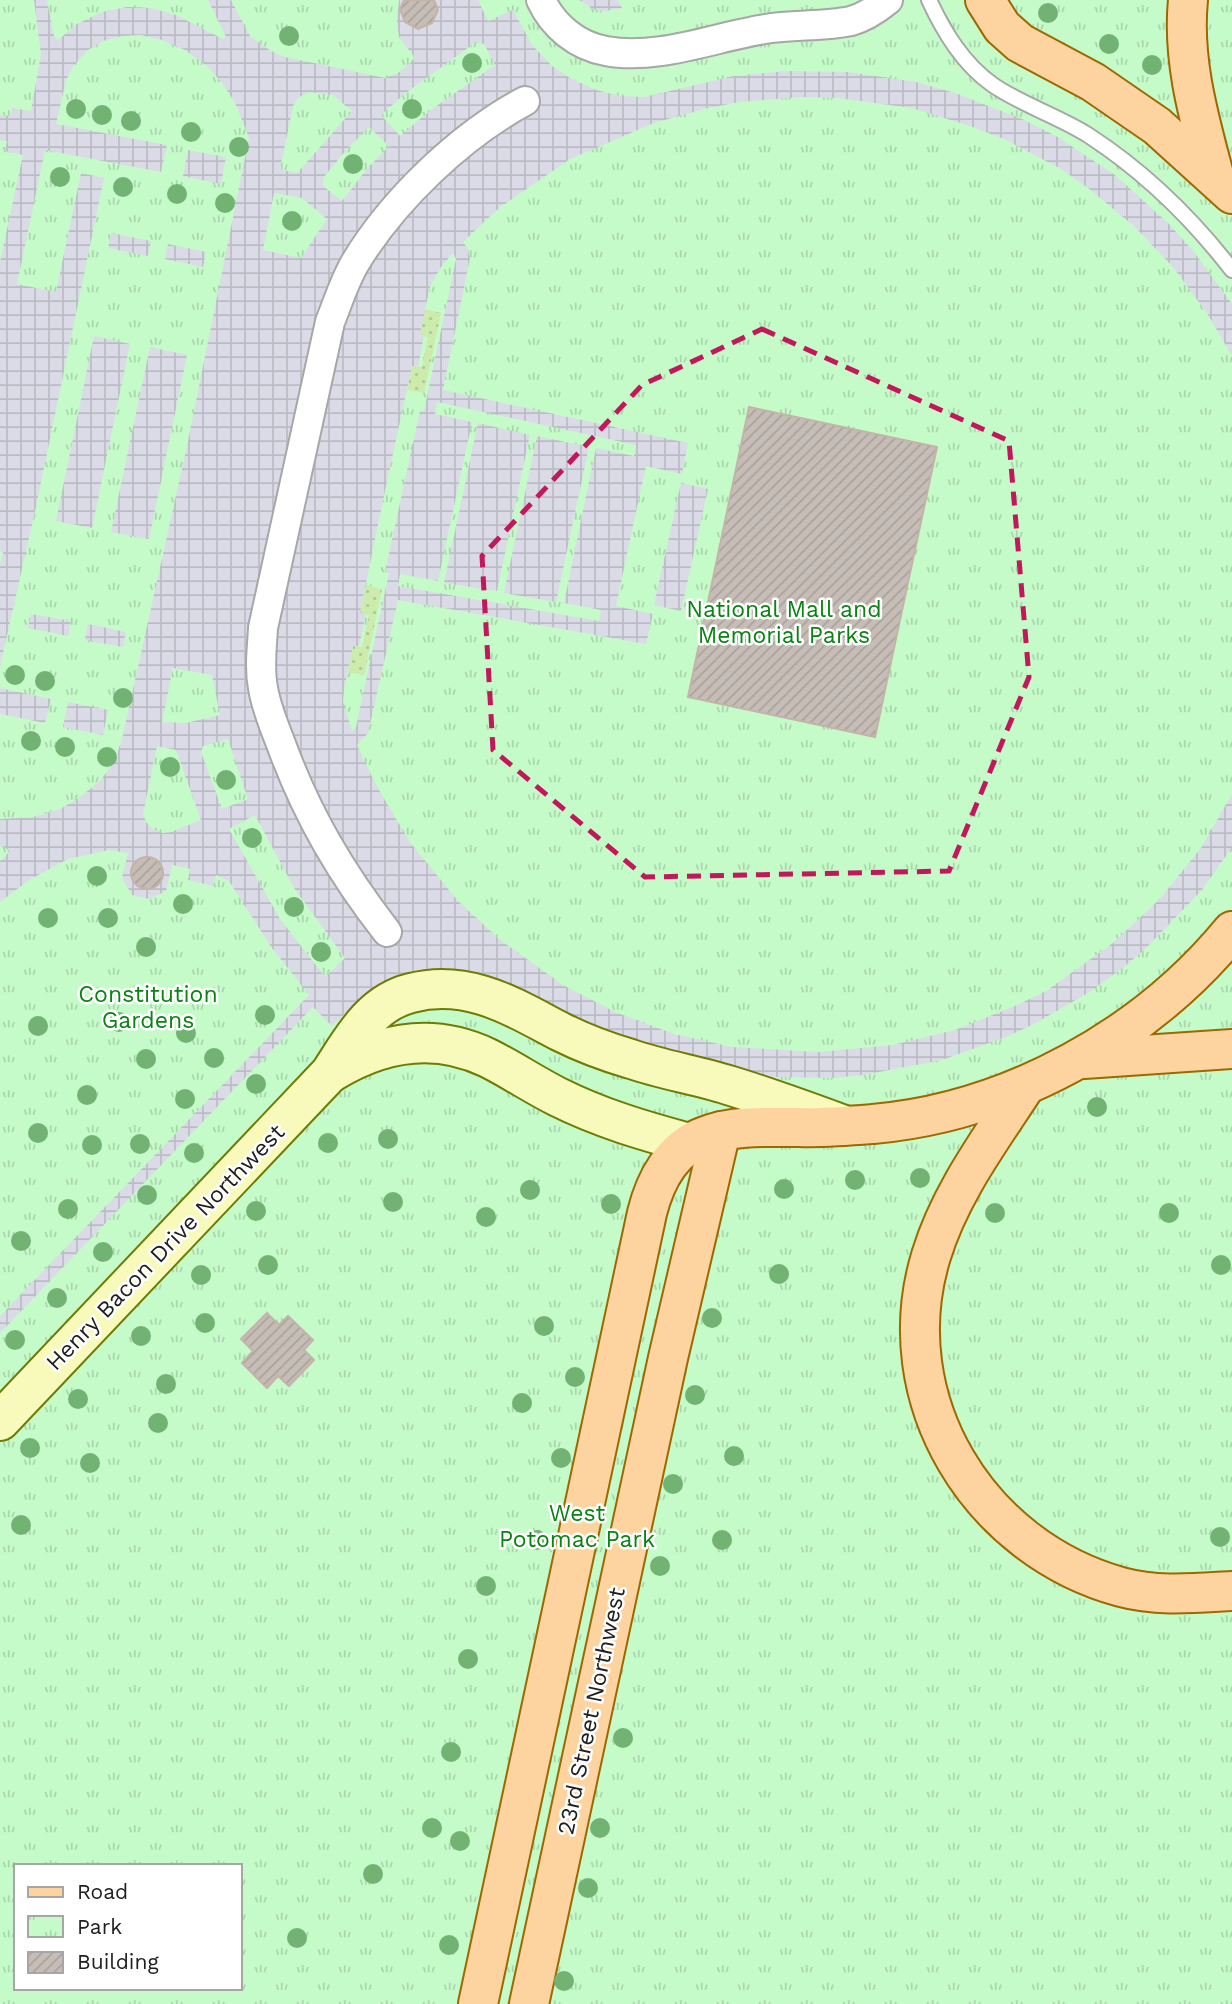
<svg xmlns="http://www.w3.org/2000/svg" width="1232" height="2004" viewBox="0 0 1232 2004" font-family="'Work Sans',sans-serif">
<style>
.park{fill:url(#park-tufts);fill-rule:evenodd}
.garden{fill:url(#garden-dots)}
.plaza{fill:url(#plaza-grid);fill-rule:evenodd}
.building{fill:url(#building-hatch);stroke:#c3b4a9;stroke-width:2}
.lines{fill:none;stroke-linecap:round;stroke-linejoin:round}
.lane-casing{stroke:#a7a7a7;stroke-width:18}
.street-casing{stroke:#a7a7a7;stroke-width:32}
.secondary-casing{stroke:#6f7b04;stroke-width:42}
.primary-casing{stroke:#9d6800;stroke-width:42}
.lane{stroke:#fff;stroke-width:14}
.street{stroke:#fff;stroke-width:28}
.secondary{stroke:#f8fabb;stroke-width:38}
.primary{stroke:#fdd4a0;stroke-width:38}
.tree{fill:#72b373}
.marked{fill:none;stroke:#c2185b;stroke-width:5;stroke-dasharray:14 9;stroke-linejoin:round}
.labels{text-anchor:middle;stroke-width:5;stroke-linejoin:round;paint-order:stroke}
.park-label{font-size:23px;fill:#0a8214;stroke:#fff}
.street-label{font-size:23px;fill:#202020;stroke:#fff}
</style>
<defs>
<pattern id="park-tufts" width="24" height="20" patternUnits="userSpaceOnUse" patternTransform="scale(1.75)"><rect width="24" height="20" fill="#c5fac9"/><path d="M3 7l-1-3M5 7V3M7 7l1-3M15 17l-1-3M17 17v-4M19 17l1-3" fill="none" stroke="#a9d6ac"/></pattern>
<pattern id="garden-dots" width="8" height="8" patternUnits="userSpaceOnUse" patternTransform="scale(1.75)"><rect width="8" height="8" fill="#ccebad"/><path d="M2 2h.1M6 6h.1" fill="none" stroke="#afc995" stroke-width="1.8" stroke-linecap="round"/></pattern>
<pattern id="plaza-grid" width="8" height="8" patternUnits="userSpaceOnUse" patternTransform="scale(1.75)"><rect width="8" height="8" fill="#dbdbe7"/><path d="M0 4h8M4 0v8" fill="none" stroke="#bcbcc6"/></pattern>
<pattern id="building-hatch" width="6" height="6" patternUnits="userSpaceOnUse" patternTransform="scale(1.75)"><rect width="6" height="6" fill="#c6bdb6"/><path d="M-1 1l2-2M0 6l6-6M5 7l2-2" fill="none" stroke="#aaa29c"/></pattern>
</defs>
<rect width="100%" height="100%" fill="#f1eee7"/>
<path class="park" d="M0,0h1232v2004h-1232zM16,1866h224v122h-224z"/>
<g class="garden">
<polygon points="425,309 441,313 424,393 407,390 412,366 422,367 428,337 420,335"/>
<polygon points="366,585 382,589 364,675 348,672 353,646 362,647 369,615 360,613"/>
</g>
<g class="plaza">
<path d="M34,0h13l7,36 4,4 19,-16 25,-12 25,-5 24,1 25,7 47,24 3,-2 -18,-37h23l19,36 21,15 14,6 100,21 13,-5 16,-13 -1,-5 -14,-18 -2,-16 2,-21h5l-4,9 5,13 13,7 14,-6 6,-13 -4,-10h44l10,21 25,-11 19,35 20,21 18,12 26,12 24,6 24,1 90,-21 52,-5 62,1 68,10 39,11 67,26 34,17 59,39 55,50 24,27 38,52v52l-25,-43 -34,-46 -37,-39 -49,-41 -26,-18 -57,-30 -34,-13 -58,-18 -74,-10 -35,-1 -63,5 -32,6 -54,15 -84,36 -71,49 -36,34 5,7 2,9 -27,132 245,53 -6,31 -36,-8 -15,69 -15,71 37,8 -7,30 -248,-44 -30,133 -11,12 18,38 34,58 49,60 41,38 64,46 52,27 59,22 58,13 87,5 74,-7 62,-15 60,-24 31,-15 67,-48 46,-43 42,-52 31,-54v53l-30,43 -57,59 -20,17 -37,27 -54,31 -28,13 -64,23 -79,15 -29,3 -59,-1 -43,-5 -75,-17 -101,-44 -35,-23 -46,-15 -24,-2 -76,19 -21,15 -22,21 -19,-19 -313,326v-17l309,-321 -37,-47 -43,-67 -13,-6 -3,11 -25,-6 2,-11 -18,-4 -6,26 -17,8 -17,-4 -10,-17 6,-25 -19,-3 -41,9 -39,21 -29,22v-41l10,-10 -6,-4 -4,-1v-27l33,-2 27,-8 19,-11 22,-18 13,-18 8,-23 65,-293 62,-308 -13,-33 -13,-21 -16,-18 -22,-16 -23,-10 -21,-5 -19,1 -19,5 -15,9 -14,15 -8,15 -10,44 111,21 -6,27 -116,-22 -28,134 39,8 25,-119 23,5 -70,338 -34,150v-101l3,-13 -3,-1v-289l23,-107 -18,-4 2,-10 -7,-1v-25l10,1 2,-8 19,3 10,-57zM476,42l8,2 11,21 -64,45 -31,26 -19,-21 26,-23zM308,92l25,3 19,16 -53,60 -3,2 -16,-4 13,-63 5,-8zM369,127l20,19 -23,24 -24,31 -19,-15v-8l25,-30zM274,193l28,5 25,21 -26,39 -38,-8zM453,253l3,6 -32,152h-4l-35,161 4,1 -33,154 -4,4 -9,-29 1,-12 9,-44h6l7,-32 -6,-2 26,-126 26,-120 6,1 6,-32 -4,-1 10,-48 11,-19zM437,402l199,43 -2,11 -38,-8 -16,77 -16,78 37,7 -2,11 -201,-35 2,-12 38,7 34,-159 -37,-8zM173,668l39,7 8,40 -34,8 -24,-1zM228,739l20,60 -26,10 -21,-57 2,-6zM157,746l19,4 25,70 -30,12 -8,1 -10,-4 -7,-7 -3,-8zM255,815l39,73 51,70 -20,19 -45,-58 -51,-90z"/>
<polygon points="579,0 618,0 622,8 605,11 595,10"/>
<polygon points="188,150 226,157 221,184 183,176"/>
<polygon points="111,233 151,241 148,256 108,248"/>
<polygon points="168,244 206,252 203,267 165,259"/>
<polygon points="94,336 130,344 92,528 56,521"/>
<polygon points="150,347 187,355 149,539 111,532"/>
<polygon points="478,423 530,435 497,591 444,583"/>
<polygon points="537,436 589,447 556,602 504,593"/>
<polygon points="681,483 708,489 681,611 654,605"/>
<polygon points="31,614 71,621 68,636 28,628"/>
<polygon points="88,624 126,632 123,647 85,640"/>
<polygon points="0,688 51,699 45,723 0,714"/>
<polygon points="68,702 108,710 103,735 63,727"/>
</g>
<g class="building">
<polygon points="404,0 434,0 438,10 432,23 418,29 405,22 400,9"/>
<polygon points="749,407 937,447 875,737 688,697"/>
<circle cx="147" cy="873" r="16"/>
<polygon points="267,1313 279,1325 288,1316 313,1340 304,1350 314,1360 289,1386 278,1376 267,1388 242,1363 253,1351 241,1339"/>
</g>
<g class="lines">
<g class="lane-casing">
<path id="lane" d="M929,0c15,32 34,64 64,85 29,20 65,31 95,50 57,37 103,82 144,135"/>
</g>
<g class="street-casing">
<g id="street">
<path d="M541,0c12,26 36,46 65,51 50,10 109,-14 159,-22 28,-5 58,-2 86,-8 14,-4 26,-12 37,-21"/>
<path d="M387,932c-46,-59 -80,-117 -106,-188 -7,-18 -15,-37 -18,-56 -4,-20 -1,-40 0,-60l67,-306c8,-20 14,-40 25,-59 38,-63 105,-127 170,-162"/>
</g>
</g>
<g class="secondary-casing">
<g id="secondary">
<path d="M332,1072c49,-30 102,-40 156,-14 24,12 46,27 70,39 42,21 86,34 131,46"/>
<path d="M0,1421l330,-348c21,-32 40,-70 81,-80 57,-15 102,14 150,39 22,11 46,20 70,27 32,11 65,16 97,26 40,12 78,26 116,40"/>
</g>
</g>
<g class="primary-casing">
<g id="primary">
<polyline points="985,0 1002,27 1020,43 1093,82 1157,126 1232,194"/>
<path d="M1188,0c-6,60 11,118 26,175"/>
<polyline points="1084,1059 1232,1049"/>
<path d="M1026,1085c-35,54 -76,108 -95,171 -44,144 48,292 190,331 37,10 74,6 111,4"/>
<path d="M478,2004l169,-791c8,-32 25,-65 58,-77 30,-11 62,-9 94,-9 25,1 49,-1 74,-3 137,-12 272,-87 359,-193"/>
<polyline points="529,2004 668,1358 721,1131"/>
</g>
</g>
<use href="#lane" class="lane"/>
<use href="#street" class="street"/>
<use href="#secondary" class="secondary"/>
<use href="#primary" class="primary"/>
</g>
<g class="tree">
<circle cx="1048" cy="13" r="10"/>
<circle cx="289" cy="36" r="10"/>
<circle cx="1109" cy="44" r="10"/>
<circle cx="472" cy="63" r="10"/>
<circle cx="1152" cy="65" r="10"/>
<circle cx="76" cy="109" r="10"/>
<circle cx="412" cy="109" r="10"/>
<circle cx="102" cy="115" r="10"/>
<circle cx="131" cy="121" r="10"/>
<circle cx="191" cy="132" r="10"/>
<circle cx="239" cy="147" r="10"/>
<circle cx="353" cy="164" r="10"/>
<circle cx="60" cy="177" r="10"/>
<circle cx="123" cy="187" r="10"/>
<circle cx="177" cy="194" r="10"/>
<circle cx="225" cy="203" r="10"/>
<circle cx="292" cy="221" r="10"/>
<circle cx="15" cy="675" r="10"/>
<circle cx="45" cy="681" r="10"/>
<circle cx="123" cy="698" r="10"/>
<circle cx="31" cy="741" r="10"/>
<circle cx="65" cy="747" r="10"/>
<circle cx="107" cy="757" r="10"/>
<circle cx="170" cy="767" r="10"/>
<circle cx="226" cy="780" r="10"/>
<circle cx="252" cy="838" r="10"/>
<circle cx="97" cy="876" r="10"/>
<circle cx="183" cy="904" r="10"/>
<circle cx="294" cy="907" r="10"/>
<circle cx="48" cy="918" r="10"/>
<circle cx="108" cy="918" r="10"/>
<circle cx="146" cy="947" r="10"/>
<circle cx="321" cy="952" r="10"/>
<circle cx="265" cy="1015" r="10"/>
<circle cx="119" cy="1022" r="10"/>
<circle cx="38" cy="1026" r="10"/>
<circle cx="186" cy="1033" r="10"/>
<circle cx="214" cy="1058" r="10"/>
<circle cx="146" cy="1059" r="10"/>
<circle cx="256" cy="1084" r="10"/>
<circle cx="87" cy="1095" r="10"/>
<circle cx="185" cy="1099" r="10"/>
<circle cx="1097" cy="1107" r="10"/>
<circle cx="38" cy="1133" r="10"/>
<circle cx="388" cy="1139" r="10"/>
<circle cx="328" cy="1143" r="10"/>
<circle cx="140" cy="1144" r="10"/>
<circle cx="92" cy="1145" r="10"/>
<circle cx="194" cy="1153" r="10"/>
<circle cx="920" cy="1178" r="10"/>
<circle cx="855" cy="1180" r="10"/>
<circle cx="784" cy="1189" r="10"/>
<circle cx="530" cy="1190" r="10"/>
<circle cx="147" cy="1195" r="10"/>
<circle cx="393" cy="1202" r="10"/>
<circle cx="611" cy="1204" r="10"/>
<circle cx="68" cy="1209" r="10"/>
<circle cx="256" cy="1211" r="10"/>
<circle cx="995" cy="1213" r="10"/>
<circle cx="1169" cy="1213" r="10"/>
<circle cx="486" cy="1217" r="10"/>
<circle cx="21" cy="1241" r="10"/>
<circle cx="103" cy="1252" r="10"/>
<circle cx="268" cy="1265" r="10"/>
<circle cx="1221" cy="1265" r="10"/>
<circle cx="779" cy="1274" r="10"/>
<circle cx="201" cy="1275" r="10"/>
<circle cx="57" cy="1298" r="10"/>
<circle cx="712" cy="1318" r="10"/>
<circle cx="205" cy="1323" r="10"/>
<circle cx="544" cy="1326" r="10"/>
<circle cx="141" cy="1336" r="10"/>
<circle cx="15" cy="1340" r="10"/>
<circle cx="575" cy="1377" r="10"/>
<circle cx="166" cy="1384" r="10"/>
<circle cx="695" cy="1395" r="10"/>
<circle cx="78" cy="1399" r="10"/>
<circle cx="522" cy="1403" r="10"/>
<circle cx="158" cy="1423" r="10"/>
<circle cx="30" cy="1448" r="10"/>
<circle cx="734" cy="1456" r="10"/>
<circle cx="561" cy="1458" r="10"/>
<circle cx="90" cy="1463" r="10"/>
<circle cx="673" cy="1484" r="10"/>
<circle cx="21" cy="1525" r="10"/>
<circle cx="1220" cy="1537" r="10"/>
<circle cx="537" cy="1540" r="10"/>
<circle cx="722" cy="1540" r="10"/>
<circle cx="660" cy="1566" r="10"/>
<circle cx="486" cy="1586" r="10"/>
<circle cx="468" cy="1659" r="10"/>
<circle cx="623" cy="1738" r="10"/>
<circle cx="451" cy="1752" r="10"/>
<circle cx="432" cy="1828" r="10"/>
<circle cx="600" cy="1828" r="10"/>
<circle cx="460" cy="1841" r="10"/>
<circle cx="373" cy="1874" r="10"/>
<circle cx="588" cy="1888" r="10"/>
<circle cx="297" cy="1938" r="10"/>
<circle cx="449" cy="1945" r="10"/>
<circle cx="564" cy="1981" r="10"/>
</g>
<path class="marked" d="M762,329l247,112 20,236 -80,194 -304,6 -152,-127 -11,-194 160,-171z"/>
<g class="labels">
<g class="park-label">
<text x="784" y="617">National Mall and<tspan x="784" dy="26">Memorial Parks</tspan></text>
<text x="148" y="1002">Constitution<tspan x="148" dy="26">Gardens</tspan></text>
<text x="577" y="1521">West<tspan x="577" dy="26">Potomac Park</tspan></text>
</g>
<g class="street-label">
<text transform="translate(165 1247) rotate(-46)" y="8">Henry Bacon Drive Northwest</text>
<text transform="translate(591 1711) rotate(-78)" y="8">23rd Street Northwest</text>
</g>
</g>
<rect x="14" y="1864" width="228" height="126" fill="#ffffff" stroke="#a6a6a6" stroke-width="2"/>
<rect x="28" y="1887" width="35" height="10" fill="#fdd4a0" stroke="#a6a6a6" stroke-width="2"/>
<text x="77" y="1899" font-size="21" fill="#202020">Road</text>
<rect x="28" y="1916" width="35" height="21" fill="url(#park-tufts)" stroke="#a6a6a6" stroke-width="2"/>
<text x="77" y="1934" font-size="21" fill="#202020">Park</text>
<rect x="28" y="1952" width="35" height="21" fill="url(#building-hatch)" stroke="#a6a6a6" stroke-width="2"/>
<text x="77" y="1969" font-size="21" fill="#202020">Building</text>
</svg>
